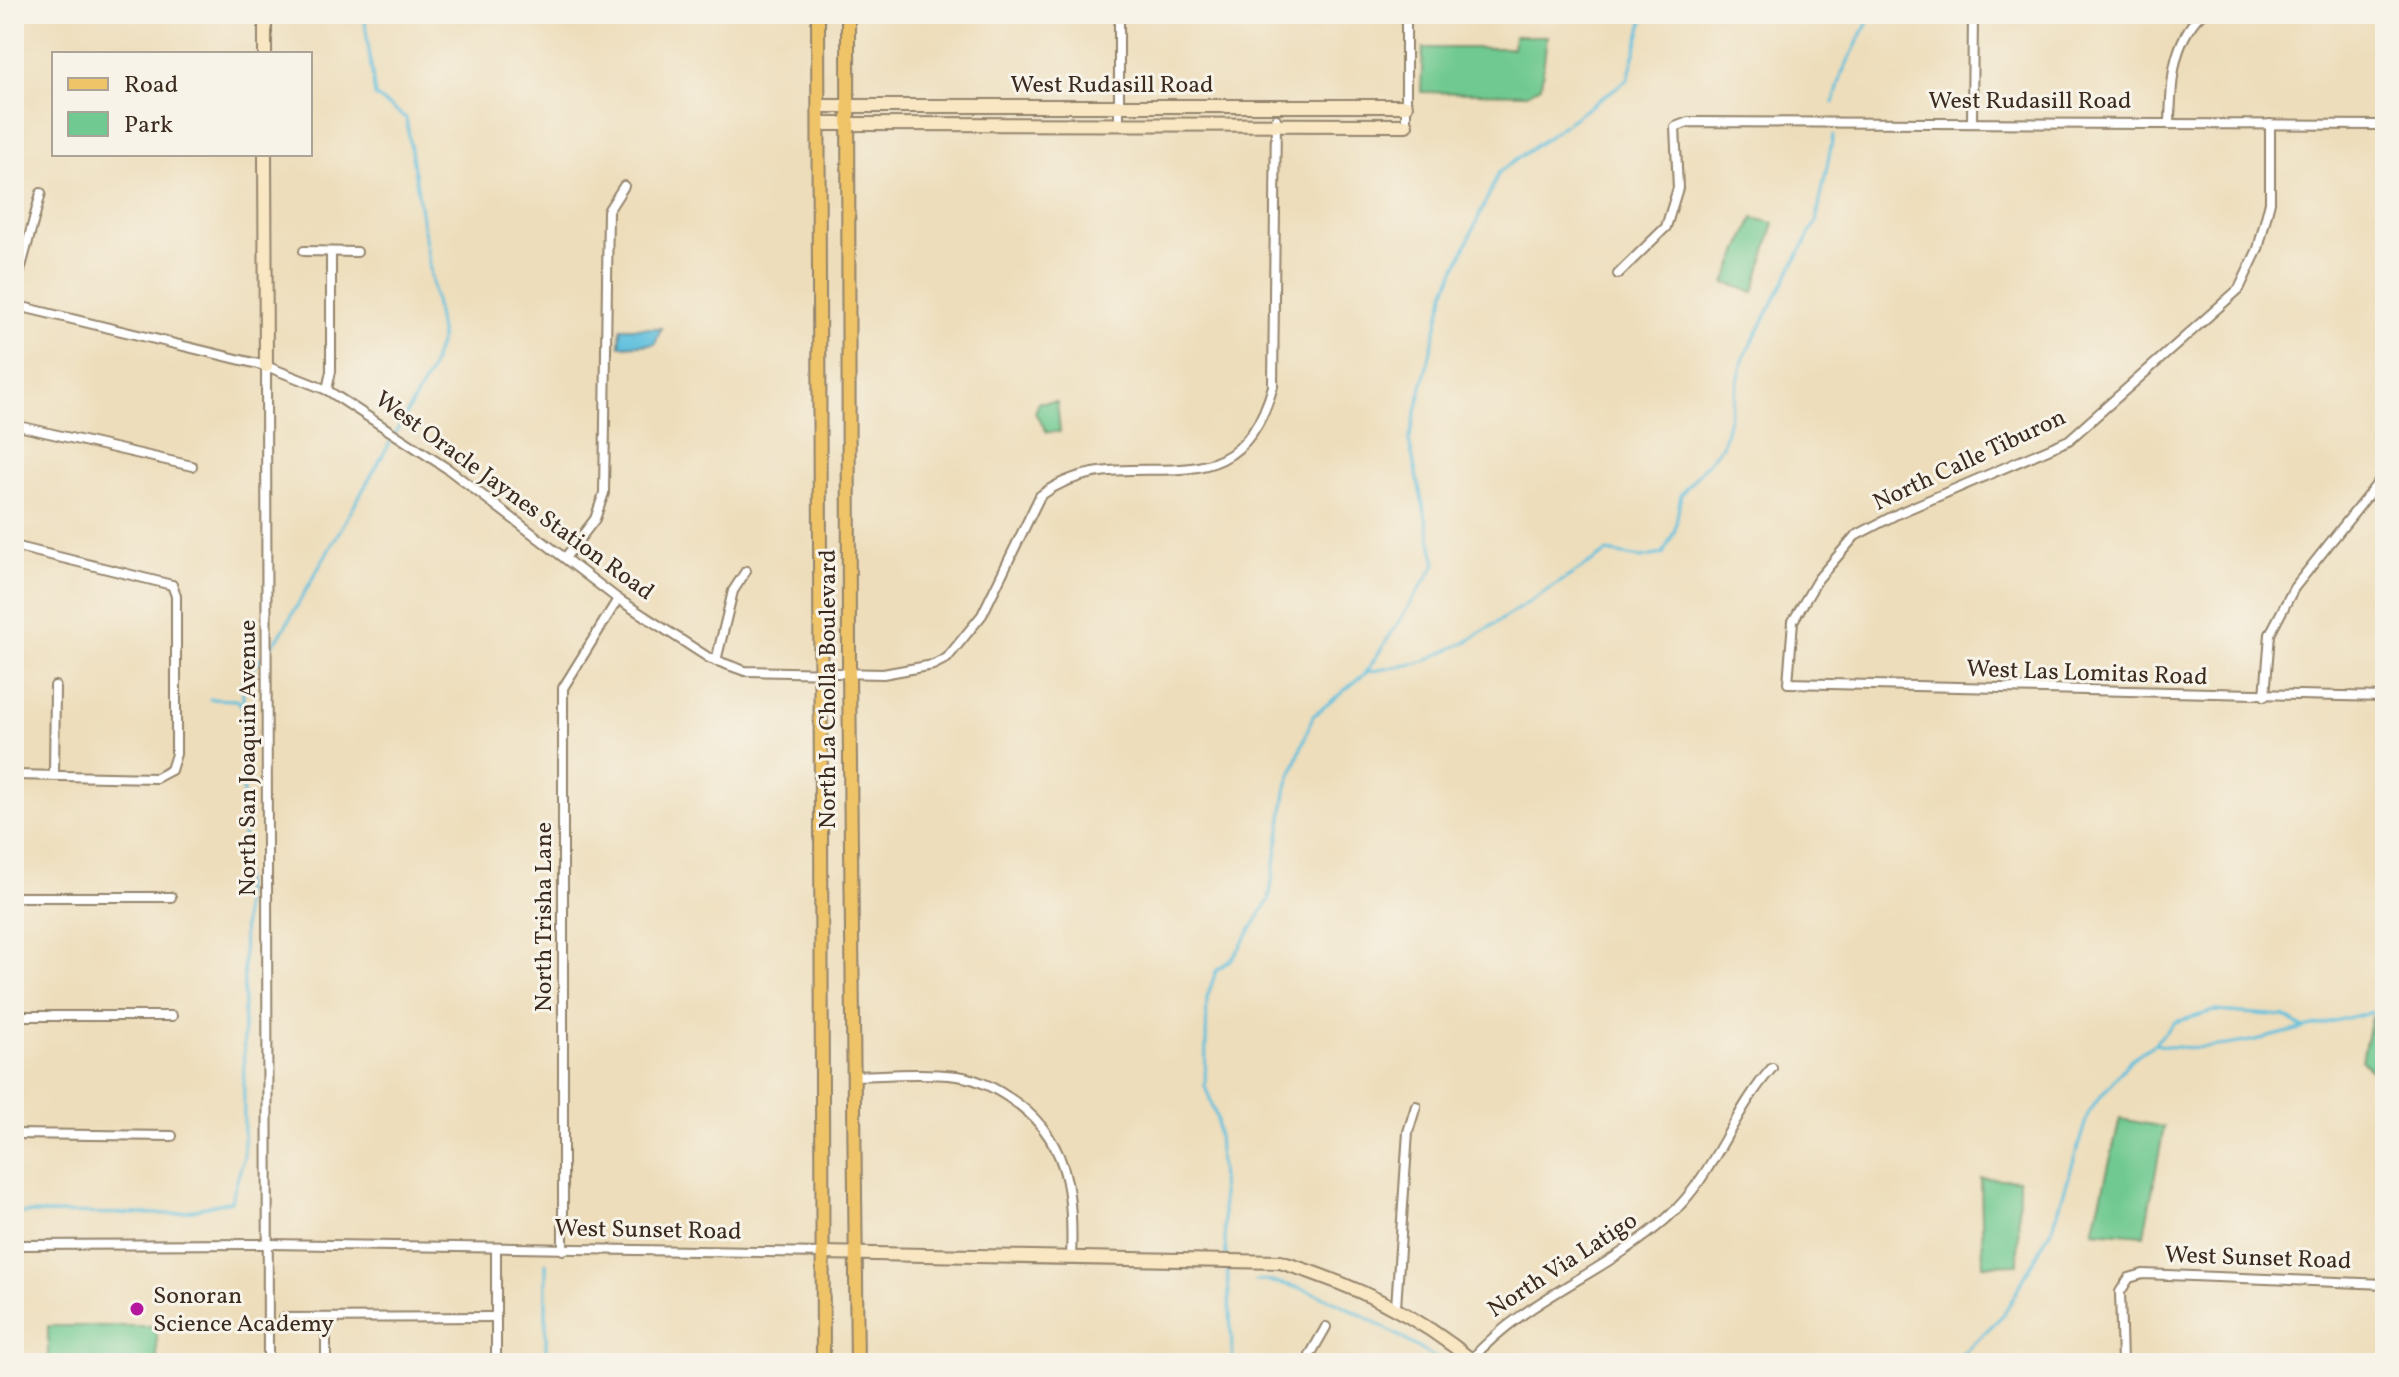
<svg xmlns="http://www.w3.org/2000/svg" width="2399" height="1377" viewBox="0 0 2399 1377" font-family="Vollkorn,serif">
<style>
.green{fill:#6fc990;stroke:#557a57;stroke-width:2}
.water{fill:#5ebfdd;stroke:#4c747e;stroke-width:2}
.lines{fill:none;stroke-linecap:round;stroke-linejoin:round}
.stream{stroke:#5ebfdd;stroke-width:3}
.street-casing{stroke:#94846c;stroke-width:12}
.secondary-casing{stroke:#94846c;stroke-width:16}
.primary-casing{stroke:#94846c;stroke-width:16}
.street{stroke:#fff;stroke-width:8}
.secondary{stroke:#f9e7c3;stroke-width:12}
.primary{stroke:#efc469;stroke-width:12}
.poi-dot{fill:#b5179e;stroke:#f7f3e8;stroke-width:3}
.labels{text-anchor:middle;stroke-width:6;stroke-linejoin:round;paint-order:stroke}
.street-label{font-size:24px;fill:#3b2a1e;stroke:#f7f3e8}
.poi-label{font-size:24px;fill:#3b2a1e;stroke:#f7f3e8;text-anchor:start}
</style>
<rect width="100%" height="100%" fill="#f7f3e8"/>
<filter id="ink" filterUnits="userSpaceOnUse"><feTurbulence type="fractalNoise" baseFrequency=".0125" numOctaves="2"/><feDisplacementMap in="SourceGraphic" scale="16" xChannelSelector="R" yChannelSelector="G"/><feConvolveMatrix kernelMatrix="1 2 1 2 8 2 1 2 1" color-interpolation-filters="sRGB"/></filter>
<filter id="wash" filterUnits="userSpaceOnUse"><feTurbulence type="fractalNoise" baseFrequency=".006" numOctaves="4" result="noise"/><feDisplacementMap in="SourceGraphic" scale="32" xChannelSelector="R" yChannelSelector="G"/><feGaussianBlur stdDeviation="1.8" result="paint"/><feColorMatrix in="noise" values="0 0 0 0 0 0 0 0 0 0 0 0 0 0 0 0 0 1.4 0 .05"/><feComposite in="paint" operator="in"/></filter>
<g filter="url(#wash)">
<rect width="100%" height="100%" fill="#edddba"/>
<g class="green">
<polygon points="1514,36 1547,36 1541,86 1527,94 1421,92 1423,48 1513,48"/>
<polygon points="1753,218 1774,223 1754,292 1725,283"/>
<polygon points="1039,402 1057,402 1060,432 1047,432 1035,413"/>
<polygon points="2385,1014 2385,1062 2374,1074 2362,1060 2371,1017"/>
<polygon points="2120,1119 2164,1127 2144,1235 2093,1231"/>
<polygon points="1981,1178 2019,1180 2018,1264 1983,1265"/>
<rect x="48" y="1326" width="109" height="37"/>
</g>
<polygon class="water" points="621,328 661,328 655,344 620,346"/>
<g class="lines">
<g class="stream">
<polyline points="1834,103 1842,73 1872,14"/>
<polyline points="268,650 281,634 429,374 441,338 406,118 375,96 364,14"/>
<polyline points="1367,671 1436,564 1409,441 1445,292 1499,172 1628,79 1645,14"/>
<polyline points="210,699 237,700 243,707"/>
<path d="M2154,1044c46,10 104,-3 150,-16"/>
<polyline points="14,1213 175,1214 231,1201 244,1156 243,680 264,655"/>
<polyline points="1226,1255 1217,1119 1205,1086 1207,998 1216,971 1234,957 1269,900 1287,786 1313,716 1367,672 1419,663 1468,641 1607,552 1641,558 1663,554 1675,530 1681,494 1722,446 1744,357 1816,222 1833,136"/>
<polyline points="546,1263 546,1363"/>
<polyline points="1227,1263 1233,1363"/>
<path d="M1255,1281c60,-1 132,49 184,79"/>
<polyline points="1953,1363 2004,1314 2054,1224 2089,1111 2131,1059 2154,1044 2175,1022 2215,1011 2284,1016 2304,1028 2385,1009"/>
</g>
</g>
</g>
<g filter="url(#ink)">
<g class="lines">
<g class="street-casing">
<g id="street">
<polyline points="1119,14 1119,117"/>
<polyline points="1406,14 1406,125"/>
<polyline points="1972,122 1973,14"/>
<path d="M2170,123c1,-40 2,-80 31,-109"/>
<polyline points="2270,124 2270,202 2258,249 2239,289 2069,440 1899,513 1855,536 1818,579 1793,621 1788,683 2385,697"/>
<polyline points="304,251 357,252"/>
<polyline points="1618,274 1666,227 1678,188 1675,127 1688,122 2385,125"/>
<polyline points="14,293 41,193"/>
<path d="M14,305l252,61 61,24 121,79 170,130 91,59 36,13 138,3 50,-9 14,-7 35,-43 58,-119c85,-65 194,31 233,-110l3,-267"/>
<polyline points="266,366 268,1363"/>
<polyline points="327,390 331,371 331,252"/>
<polyline points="14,425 192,466"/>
<polyline points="14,546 172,585"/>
<polyline points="565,558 595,519 604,493 608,211 624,186"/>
<polyline points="716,661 733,591 746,571"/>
<polyline points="2265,696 2270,634 2294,588 2385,474"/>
<polyline points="171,770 176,754 176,596 172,585"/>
<polyline points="14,775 156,778 171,770"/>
<polyline points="54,775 55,686"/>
<polyline points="14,897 171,897"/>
<polyline points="14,1016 172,1016"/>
<path d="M852,1076c35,-1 71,-4 105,0 17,2 36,11 51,21 60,38 66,95 63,162"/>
<polyline points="14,1134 172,1136"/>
<polyline points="14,1245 269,1244 823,1253"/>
<polyline points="496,1248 496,1363"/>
<polyline points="563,1250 563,688 618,599"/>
<polyline points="1396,1307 1408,1132 1416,1106"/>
<polyline points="284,1318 496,1317"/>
<polyline points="326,1318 326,1363"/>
<path d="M1471,1360c54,-62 137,-88 197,-143 47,-42 63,-103 104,-149"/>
<polyline points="1311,1363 1310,1355 1326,1327"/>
<polyline points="2122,1363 2120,1292 2129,1278 2143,1274 2385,1284"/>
</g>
</g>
<g class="secondary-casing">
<g id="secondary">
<polyline points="265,14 265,54"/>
<polyline points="819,106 1406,106"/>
<polyline points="819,124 1406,125"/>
<polyline points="265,154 266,366"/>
<path d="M823,1253l457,9c72,22 137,52 195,101"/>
</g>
</g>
<g class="primary-casing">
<g id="primary">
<polyline points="818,14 823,1363"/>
<polyline points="848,14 849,674 857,1363"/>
</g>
</g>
<use href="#street" class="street"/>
<use href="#secondary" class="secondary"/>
<use href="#primary" class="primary"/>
</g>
</g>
<circle class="poi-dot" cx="137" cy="1309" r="8"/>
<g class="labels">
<g class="street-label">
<text x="1112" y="92">West Rudasill Road</text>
<text x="2030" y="108">West Rudasill Road</text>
<text transform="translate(1969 459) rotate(-25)" y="8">North Calle Tiburon</text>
<text transform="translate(515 495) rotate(36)" y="8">West Oracle Jaynes Station Road</text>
<text transform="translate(2087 672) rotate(2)" y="8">West Las Lomitas Road</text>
<text transform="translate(827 689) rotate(-90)" y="8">North La Cholla Boulevard</text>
<text transform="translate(247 758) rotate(-90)" y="8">North San Joaquin Avenue</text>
<text transform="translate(543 917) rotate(-90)" y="8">North Trisha Lane</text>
<text transform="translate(648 1229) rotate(1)" y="8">West Sunset Road</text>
<text transform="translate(2258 1257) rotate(2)" y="8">West Sunset Road</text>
<text transform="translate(1562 1264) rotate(-33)" y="8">North Via Latigo</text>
</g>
<g class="poi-label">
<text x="153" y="1303">Sonoran<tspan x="153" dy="28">Science Academy</tspan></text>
</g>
</g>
<rect width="2399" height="1377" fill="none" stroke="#f7f3e8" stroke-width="48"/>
<rect x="52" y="52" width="260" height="104" fill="#f7f3e8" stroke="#aca397" stroke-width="2"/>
<rect x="68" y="78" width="40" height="12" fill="#efc469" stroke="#aca397" stroke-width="2"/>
<text x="124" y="92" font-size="24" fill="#3b2a1e">Road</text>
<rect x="68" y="112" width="40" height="24" fill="#6fc990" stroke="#aca397" stroke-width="2"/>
<text x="124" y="132" font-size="24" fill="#3b2a1e">Park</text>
</svg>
